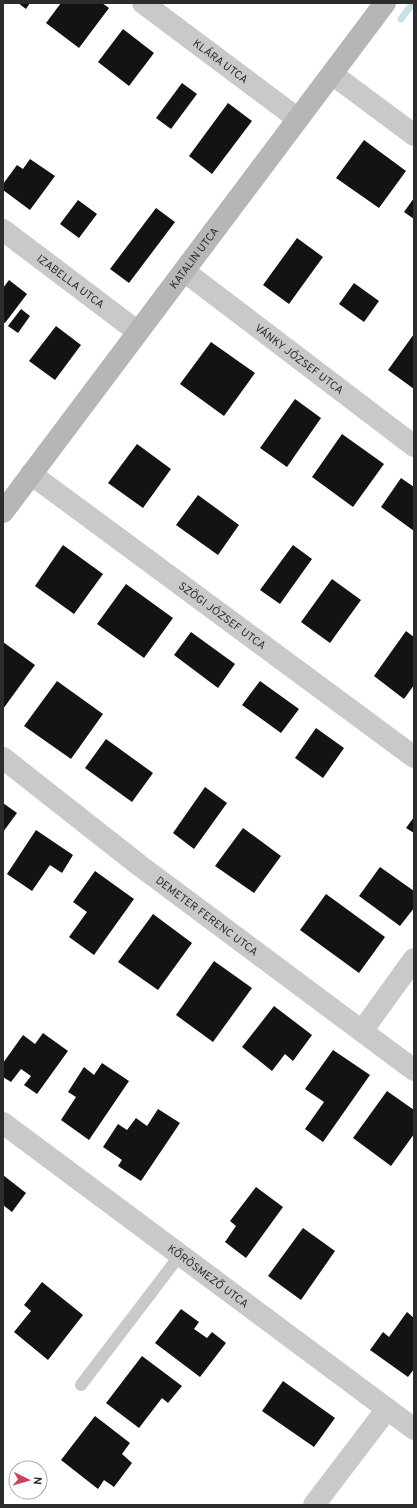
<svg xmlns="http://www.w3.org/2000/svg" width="417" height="1508" viewBox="0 0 417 1508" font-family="Overpass,sans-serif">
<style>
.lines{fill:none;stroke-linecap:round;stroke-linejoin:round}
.stream{stroke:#c9dee6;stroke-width:7}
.building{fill:#131313}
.lane{stroke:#c9c9c9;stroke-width:12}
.street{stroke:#c9c9c9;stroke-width:22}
.secondary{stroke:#b6b6b6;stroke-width:22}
.labels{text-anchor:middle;stroke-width:4;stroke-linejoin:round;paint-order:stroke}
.street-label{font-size:11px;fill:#2c2c2c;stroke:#fff}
</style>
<rect width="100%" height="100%" fill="#fff"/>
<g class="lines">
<polyline class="stream" points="401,19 413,3"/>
</g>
<g class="building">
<polygon points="18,3 30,3 26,9"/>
<polygon points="61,3 102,3 109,8 79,48 46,23"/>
<polygon points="123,29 154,53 129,86 98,62"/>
<polygon points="182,83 197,94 171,129 156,118"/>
<polygon points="228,103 252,121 212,174 189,156"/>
<polygon points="364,140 406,171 379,208 336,178"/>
<polygon points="30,159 55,176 30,210 3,190 3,184 17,165 23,169"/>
<polygon points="414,198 414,219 404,212"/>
<polygon points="78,200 97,214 79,238 60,224"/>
<polygon points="156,208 175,222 129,283 110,269"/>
<polygon points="297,238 323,257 289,304 263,285"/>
<polygon points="9,280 27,294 5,323 3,322 3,288"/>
<polygon points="354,283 379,301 364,322 339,304"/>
<polygon points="21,309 30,316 18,333 8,326"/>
<polygon points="56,326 81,345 55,380 29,361"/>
<polygon points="414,334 414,389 388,370"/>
<polygon points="211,342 255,373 224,416 180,384"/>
<polygon points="295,399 321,418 287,467 260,448"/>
<polygon points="342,434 384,464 353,507 312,477"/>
<polygon points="137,444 171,469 143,508 108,483"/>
<polygon points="401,478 414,487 414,531 381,507"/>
<polygon points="198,495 239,525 218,555 176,525"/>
<polygon points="63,545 103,574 74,614 35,586"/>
<polygon points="293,545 312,559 280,604 260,590"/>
<polygon points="332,579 361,600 330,643 301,622"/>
<polygon points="126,584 173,618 144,658 97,624"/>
<polygon points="406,631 414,637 414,685 404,699 374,676"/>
<polygon points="191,632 235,664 218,688 174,655"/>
<polygon points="3,642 35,665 3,709"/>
<polygon points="57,681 103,714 71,759 24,726"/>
<polygon points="260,681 299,709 281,733 242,705"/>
<polygon points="316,728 344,748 323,778 295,758"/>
<polygon points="106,739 153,773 132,802 85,768"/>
<polygon points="205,787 227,803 194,849 173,833"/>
<polygon points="3,803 17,813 3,832"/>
<polygon points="414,817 414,833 406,828"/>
<polygon points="243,828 281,856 254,893 215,866"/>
<polygon points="36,830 73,855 62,873 50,865 32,891 7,874"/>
<polygon points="380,867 414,891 414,908 400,926 359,896"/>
<polygon points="95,871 134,899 94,955 69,937 87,912 73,902"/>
<polygon points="326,894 385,937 359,973 300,930"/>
<polygon points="153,914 192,943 158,990 118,962"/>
<polygon points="214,961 252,988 213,1042 176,1015"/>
<polygon points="274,1006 312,1035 293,1061 285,1054 272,1071 242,1047"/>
<polygon points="43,1033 68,1051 37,1094 24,1085 31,1076 21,1069 11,1082 3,1077 3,1063 23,1035 35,1044"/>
<polygon points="333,1050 370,1075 323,1142 305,1129 324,1102 305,1089"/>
<polygon points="102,1063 129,1081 89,1140 61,1120 76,1097 68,1092 84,1067 94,1075"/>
<polygon points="387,1091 414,1110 414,1134 391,1166 353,1138"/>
<polygon points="158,1109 180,1123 141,1181 118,1166 122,1160 103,1147 118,1124 127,1130 136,1118 147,1126"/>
<polygon points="3,1175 26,1193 12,1212 3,1205"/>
<polygon points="256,1187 283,1207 246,1258 225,1242 236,1226 230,1221"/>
<polygon points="303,1228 335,1251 301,1300 268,1276"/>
<polygon points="42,1282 83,1315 48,1360 14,1332 31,1311 24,1305"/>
<polygon points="181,1309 199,1322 194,1329 207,1338 212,1332 226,1343 200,1377 155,1343"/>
<polygon points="407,1312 414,1318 414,1369 408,1377 370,1350 383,1332 389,1337"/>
<polygon points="142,1356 182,1386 168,1403 162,1398 139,1428 106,1403"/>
<polygon points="283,1381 335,1418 314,1447 262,1411"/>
<polygon points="95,1416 130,1443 122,1454 132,1463 114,1487 104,1480 98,1489 61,1460"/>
</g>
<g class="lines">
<polyline class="lane" points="81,1385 180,1255"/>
<g class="street">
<path id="s1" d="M143,3l155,116"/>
<polyline points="332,74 414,135"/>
<path id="s2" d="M3,230l135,102"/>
<path id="s3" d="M184,271l230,175"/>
<path id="s4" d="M31,474l383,283"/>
<path id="s5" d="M3,758l136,107 275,205"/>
<polyline points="362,1031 414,959"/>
<path id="s6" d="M3,1123l411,306"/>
<polyline points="314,1505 387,1409"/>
</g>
<path class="secondary" id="s7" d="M3,512l382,-509"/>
</g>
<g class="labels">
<g class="street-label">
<text dy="4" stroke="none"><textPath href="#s1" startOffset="97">KLÁRA UTCA</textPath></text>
<text dy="4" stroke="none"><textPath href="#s7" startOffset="318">KATALIN UTCA</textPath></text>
<text dy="4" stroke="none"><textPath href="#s2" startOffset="85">IZABELLA UTCA</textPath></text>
<text dy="4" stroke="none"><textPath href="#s3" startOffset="145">VÁNKY JÓZSEF UTCA</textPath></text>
<text dy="4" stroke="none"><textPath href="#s4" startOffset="238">SZÖGI JÓZSEF UTCA</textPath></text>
<text dy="4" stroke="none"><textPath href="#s5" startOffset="258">DEMETER FERENC UTCA</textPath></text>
<text dy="4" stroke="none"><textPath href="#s6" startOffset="256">KŐRÖSMEZŐ UTCA</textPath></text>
</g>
</g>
<rect width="417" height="1508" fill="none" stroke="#2c2c2c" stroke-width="8"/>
<g transform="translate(28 1480) rotate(95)"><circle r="19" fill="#ffffff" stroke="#ababab"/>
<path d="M0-3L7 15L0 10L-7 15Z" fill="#d1405a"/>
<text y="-6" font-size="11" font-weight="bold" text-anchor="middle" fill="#2c2c2c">N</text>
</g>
</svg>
